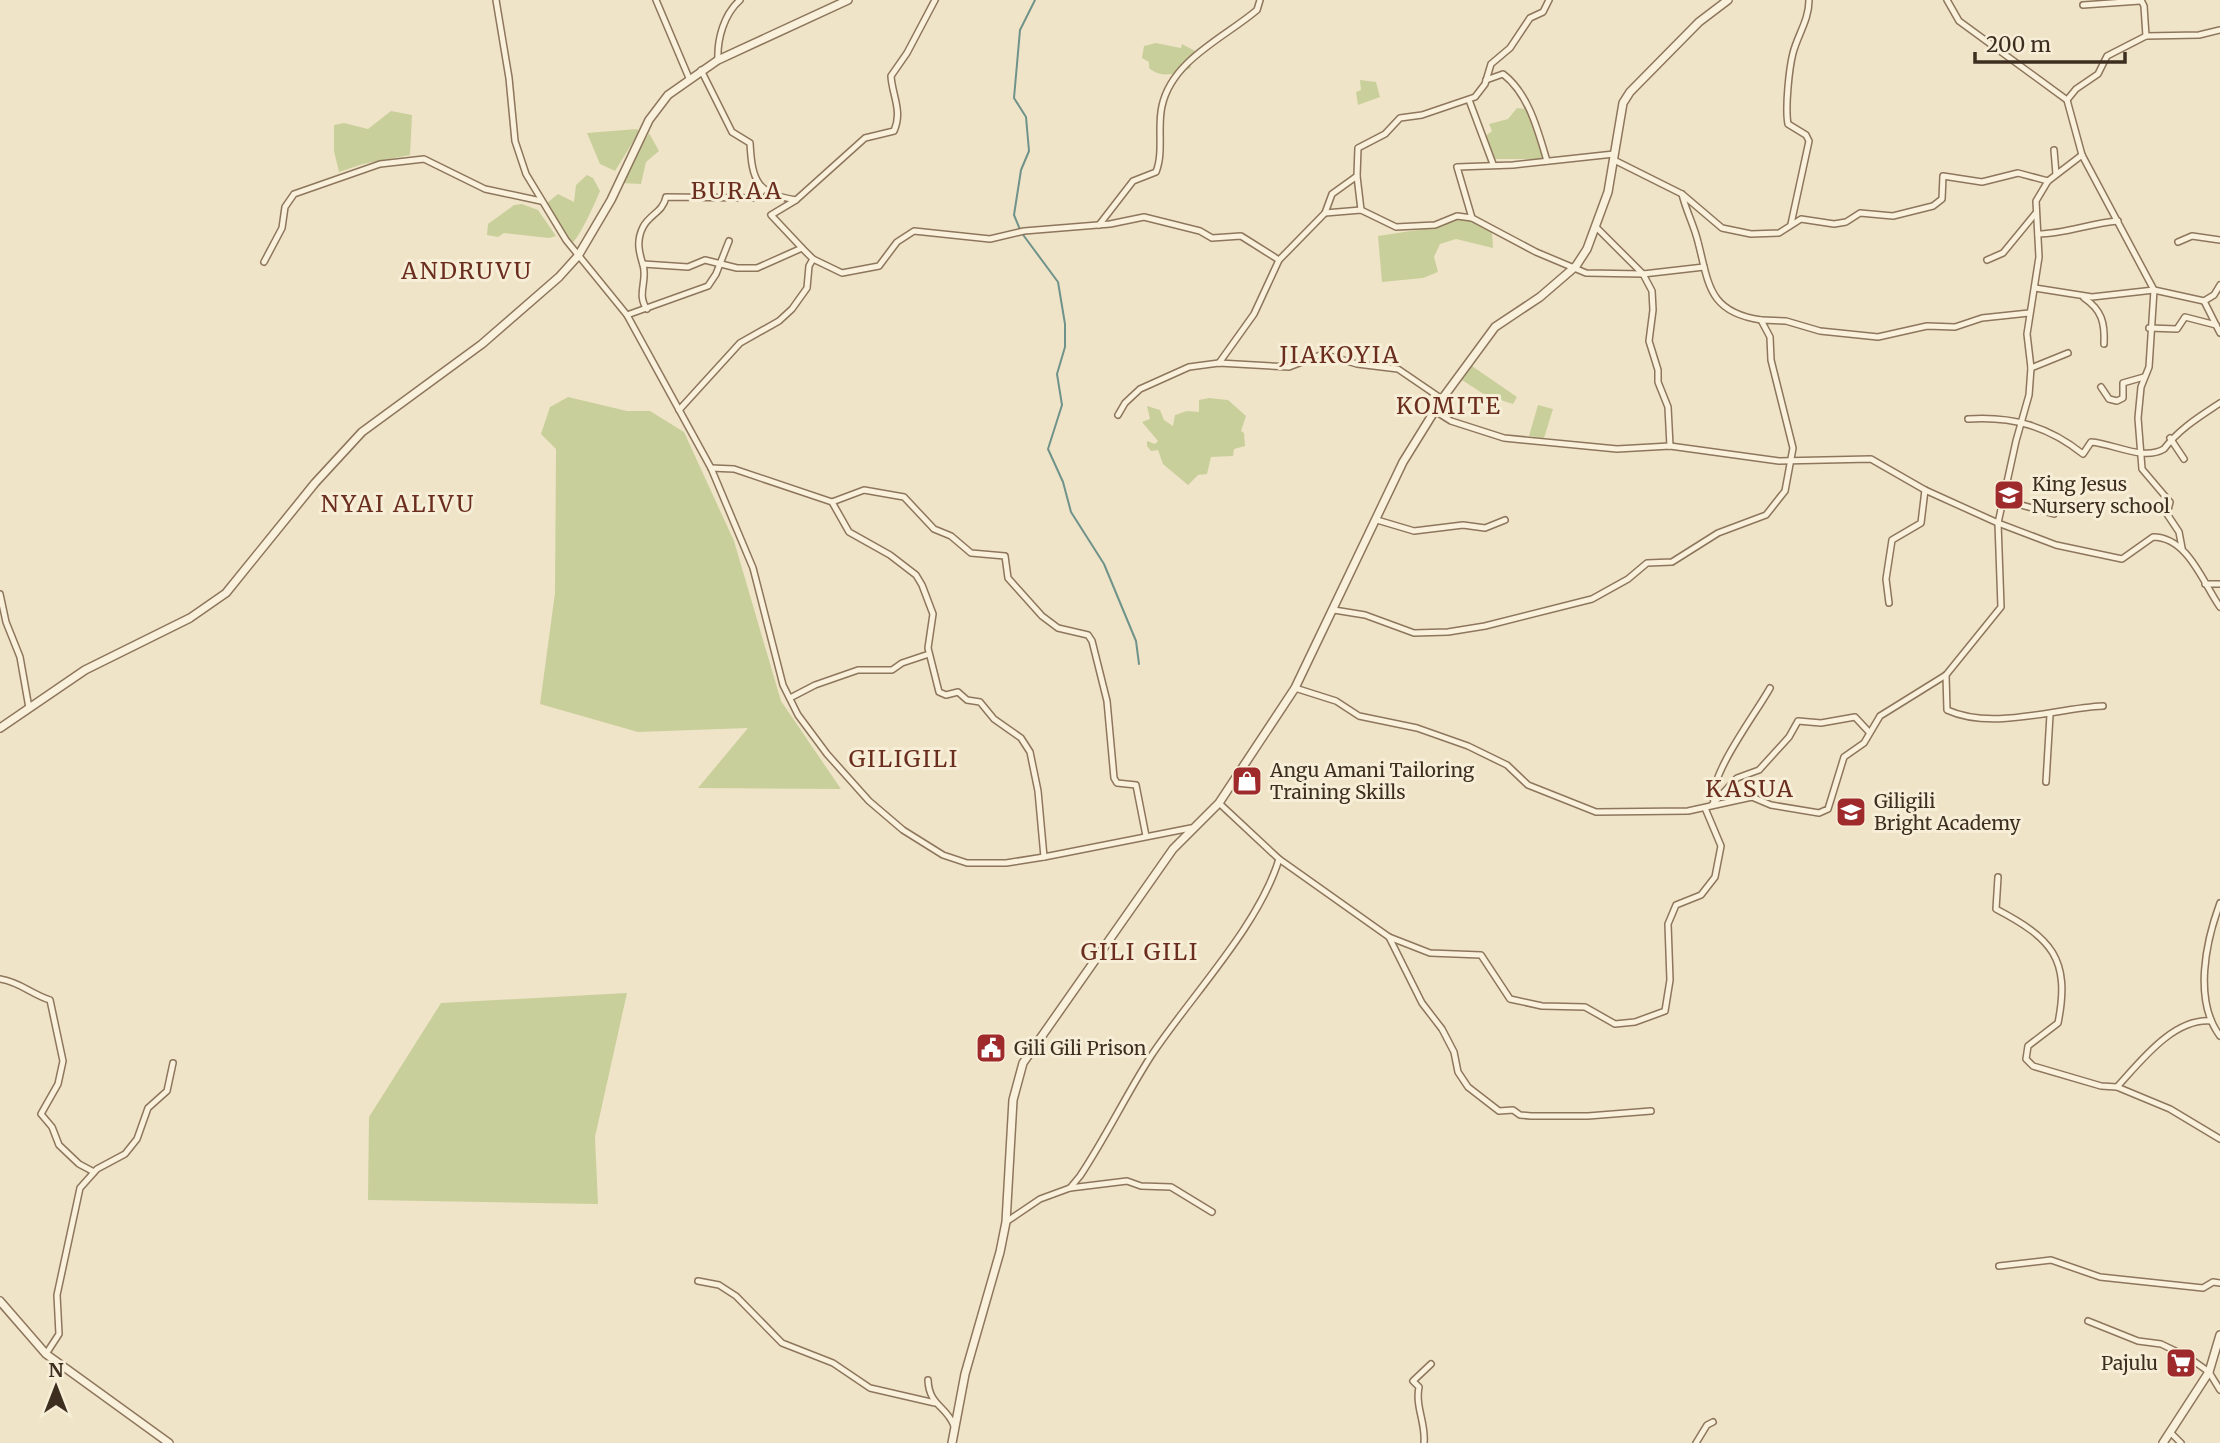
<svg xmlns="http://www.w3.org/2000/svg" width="2220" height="1443" viewBox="0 0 2220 1443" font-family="Merriweather,serif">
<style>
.green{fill:#c9cf9b}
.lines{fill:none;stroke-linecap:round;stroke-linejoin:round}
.stream{stroke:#6f938a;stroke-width:2}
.minor-casing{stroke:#8d765c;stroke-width:8}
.tertiary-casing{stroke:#8d765c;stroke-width:10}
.minor{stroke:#faf1dc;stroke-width:5}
.tertiary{stroke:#faf1dc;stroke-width:7}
.labels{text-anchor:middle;stroke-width:6;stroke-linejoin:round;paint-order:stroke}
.poi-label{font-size:19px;fill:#3d2e20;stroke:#f7eed8;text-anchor:start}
.quarter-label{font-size:23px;letter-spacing:2px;fill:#6b2e1e;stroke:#f7eed8}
</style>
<rect width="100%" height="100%" fill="#f0e4c8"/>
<g class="green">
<path d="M1156,43l25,5 1,-4 15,8 -8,8 2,8c-15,6 -29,11 -42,0v-6l-7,-4 2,-12z"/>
<polygon points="1360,80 1376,82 1380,97 1358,105 1356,92 1361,90"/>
<polygon points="1517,108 1526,109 1543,159 1493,159 1483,138 1492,131 1489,124 1508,119"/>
<polygon points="391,111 412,115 410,155 363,164 339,172 334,151 334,125 344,123 368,129"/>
<polygon points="637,129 639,132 615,171 600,164 587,133"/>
<polygon points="649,133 659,151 646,162 641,184 620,183"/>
<path d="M587,175l6,3 7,13c-5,12 -21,48 -29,53l-24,-41 11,-9 16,8 2,-17z"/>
<polygon points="522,204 538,210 556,236 549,238 504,233 498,237 487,235 488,224 514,205"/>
<polygon points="1459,217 1482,225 1492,233 1493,248 1456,239 1440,244 1434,257 1438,272 1423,278 1382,282 1378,236 1444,226 1447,219"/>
<polygon points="1472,366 1517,397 1513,404 1485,395 1462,380"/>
<polygon points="568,397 627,411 650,411 684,432 734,541 781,701 841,789 698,788 748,728 638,732 540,704 555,593 556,449 541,434 550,407"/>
<polygon points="1209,398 1228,400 1246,416 1241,431 1244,433 1245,446 1234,449 1233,456 1211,457 1207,474 1198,475 1188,485 1163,464 1158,450 1151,451 1147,446 1147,441 1155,444 1158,441 1142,422 1150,419 1147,406 1160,410 1164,420 1173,426 1175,415 1187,411 1199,412 1199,400"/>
<polygon points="1538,405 1553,409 1544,438 1529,436"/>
<polygon points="627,993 595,1137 598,1204 368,1200 369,1117 441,1003"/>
</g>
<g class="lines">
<polyline class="stream" points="1035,0 1020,30 1014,98 1026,117 1029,151 1021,170 1014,215 1021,232 1058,282 1065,324 1065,347 1057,374 1062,405 1048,449 1063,482 1071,512 1104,564 1136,641 1139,664"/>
<g class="minor-casing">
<g id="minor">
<polyline points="496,0 509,78 515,141 526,174 566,240 627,315 711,468 753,568 783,685 798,715 827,754 869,801 903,830 943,855 967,863 1006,863 1044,857 1191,828"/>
<polyline points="656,0 689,78"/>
<polyline points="1947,0 1959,21 2067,100 2082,155 2154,290 2149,367 2141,387 2138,418 2142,469 2170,502 2167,514 2179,532 2182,548"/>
<polyline points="2141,0 2144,6 2146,36"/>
<polyline points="2083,5 2140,1"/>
<path d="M718,60c-1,-21 6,-46 22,-60"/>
<path d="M701,70l31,62 18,11c2,38 7,51 46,57l69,-62 29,-7c9,-20 -2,-36 -3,-55l16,-23 28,-53"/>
<path d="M1486,80l17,-6c26,20 35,57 44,87"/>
<polyline points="1469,100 1493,164"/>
<polyline points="2067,100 2076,89 2098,74 2107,56 2146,36 2199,35 2220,30"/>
<polyline points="2054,150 2056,174"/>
<polyline points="1614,160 1682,194 1722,228 1751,234 1779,233 1801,219 1834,224 1846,222 1860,213 1893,216 1933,206 1942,199 1943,176 1982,182 2018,173 2048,181"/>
<polyline points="1357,176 1361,210"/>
<polyline points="796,200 771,215 802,248"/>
<polyline points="1325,213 1332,194 1357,176 1358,148 1385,134 1400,118 1422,115 1475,97 1485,84 1491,64 1510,48 1530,18 1543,12 1549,0"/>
<polyline points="1472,218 1457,167 1513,165 1614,154"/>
<path d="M1791,224l18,-83 -3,-6 -18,-11c-3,-16 1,-55 5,-71 5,-19 16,-33 16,-53"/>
<path d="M1099,225l34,-44 23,-9c8,-20 1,-45 6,-66 10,-46 62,-68 95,-96l3,-10"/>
<polyline points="1596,227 1643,274 1652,291 1653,310 1649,341 1658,370 1658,382 1668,407 1670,446"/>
<path d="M2038,234c28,0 52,-11 80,-13"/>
<polyline points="2178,242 2192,236 2220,240"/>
<polyline points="1987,260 2003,253 2035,214"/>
<polyline points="264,262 282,228 285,207 294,194 380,164 424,159 485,189 541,201"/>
<polyline points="643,264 688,267 705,260 737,268 757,268 802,248 813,259"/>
<polyline points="2035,288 2092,297 2154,290 2204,301 2214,295 2220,285"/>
<path d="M2084,298c18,12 21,25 20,46"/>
<polyline points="2204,301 2220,333"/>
<path d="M647,309c-11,-14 1,-29 -4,-44 -4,-13 -7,-24 0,-38 7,-13 20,-15 23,-30l90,1 7,-8"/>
<polyline points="627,315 708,286 716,274 729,241"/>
<polyline points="1761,320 1786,321 1820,331 1878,337 1927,326 1955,327 1982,318 2029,313"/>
<polyline points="2149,328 2177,329 2185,317 2216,325"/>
<polyline points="1219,363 1254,314 1279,260 1325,213 1361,210 1396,227 1435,225 1457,216 1472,218 1536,252 1586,273 1643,274 1704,267"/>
<polyline points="2031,368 2068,353"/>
<polyline points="2101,387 2109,399 2117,401 2123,398 2123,383 2144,377"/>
<polyline points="679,410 740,343 779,321 792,309 807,288 809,266 813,259 842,273 879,266 897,242 914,231 990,239 1024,231 1110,224 1144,217 1200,231 1212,238 1241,236 1279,260"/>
<path d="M1435,411l16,10 53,17 113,11 53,-3 109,15 92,-2 54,31 73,33 58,22 66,14 31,-22c35,0 50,46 67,70"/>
<polyline points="1118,415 1125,403 1140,389 1189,367 1219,363 1289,367 1323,354 1357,364 1398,369 1442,399"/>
<path d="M1968,419c44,-3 80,7 115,35l8,-12c24,2 52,19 73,7 15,-20 35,-32 56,-46"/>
<polyline points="2170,438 2184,459"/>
<polyline points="711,468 734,469 832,502 864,490 904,497 934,529 951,536 971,553 1005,556 1008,578 1042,616 1058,628 1088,635 1092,641 1107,701 1114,778 1117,783 1136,785 1146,836"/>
<polyline points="2003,500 2054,514"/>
<polyline points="832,502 849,532 890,555 916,575 922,585 933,614 928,648 939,692 946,695 958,692 967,700 980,702 994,719 1021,738 1030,752 1038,791 1044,857"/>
<polyline points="1377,520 1414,531 1463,525 1485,528 1505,520"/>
<polyline points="2205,584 2220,584"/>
<polyline points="0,594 6,622 20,657 29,708"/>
<polyline points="1889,603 1886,579 1892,540 1921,523 1925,490"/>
<path d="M1334,610l31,5 49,18 34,-1 37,-6 107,-27 36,-20 19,-16 25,-1 46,-29 48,-18 19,-24 8,-43 -22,-88 -1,-23 -9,-17c-53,-8 -52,-36 -63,-78 -4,-17 -12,-31 -16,-48"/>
<path d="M1946,675l1,35c46,21 109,-2 156,-4"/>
<polyline points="1295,688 1336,701 1359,716 1417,728 1468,746 1507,765 1528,785 1596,812 1688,811 1752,797 1771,805 1819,813 1828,809 1844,757 1864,743 1880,716 1946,675 2001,607 1998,523 2016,441 2029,395 2031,368 2027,334 2039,257 2036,201 2048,181 2082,155"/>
<polyline points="790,698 815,685 858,670 892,670 902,663 929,654"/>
<polyline points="2046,782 2050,715"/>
<path d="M1714,802c-7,-25 43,-90 56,-114"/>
<polyline points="1712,805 1737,778 1759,770 1789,737 1798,721 1821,723 1855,717 1869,732"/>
<polyline points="1279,859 1389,937 1430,953 1481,955 1510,999 1542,1006 1585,1007 1615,1024 1635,1022 1665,1011 1670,980 1668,924 1676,905 1701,895 1715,877 1721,846 1705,808"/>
<path d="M1998,877l-2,32c55,29 75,49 62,114l-30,23 -2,13 7,7 68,20 16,1c23,-25 56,-69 94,-66"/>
<path d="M2220,903c-14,38 -27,97 0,133"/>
<polyline points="1389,937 1422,1003 1442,1029 1454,1052 1458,1072 1468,1087 1499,1111 1513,1110 1520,1115 1531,1116 1588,1116 1651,1111"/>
<path d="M0,979c20,3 31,15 50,21l13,61 -5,23 -17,30 11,13 7,18 20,19 15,8"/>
<polyline points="2117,1087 2170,1109 2220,1139"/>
<polyline points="1070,1188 1127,1181 1141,1186 1171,1187 1212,1212"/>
<path d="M1006,1222l34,-23 30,-11 10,-12c26,-39 46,-81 71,-120 39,-59 108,-130 128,-197l-60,-56"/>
<polyline points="1999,1266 2051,1260 2100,1277 2203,1288 2213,1282 2220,1283"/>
<polyline points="698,1281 719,1285 736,1296 782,1343 833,1363 870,1388 935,1403"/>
<polyline points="2088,1321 2138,1341 2161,1344 2188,1357 2209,1372 2220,1390"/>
<polyline points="46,1354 59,1334 57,1295 80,1188 97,1169 125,1154 137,1139 148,1108 167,1091 173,1063"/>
<path d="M928,1380c1,26 19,26 26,46"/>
<polyline points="2170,1432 2181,1443"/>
<path d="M1424,1443c2,-20 -9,-36 -5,-56l-6,-6 18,-17"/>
<polyline points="1696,1443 1707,1425 1713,1422"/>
</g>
</g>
<g class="tertiary-casing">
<g id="tertiary">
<polyline points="0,728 85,670 190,618 226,593 315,483 362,432 482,344 559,277 578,256 611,200 649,120 668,95 718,60 848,0"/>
<polyline points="0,1301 46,1354 169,1443"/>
<polyline points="952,1443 965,1374 1000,1252 1006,1222 1013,1100 1023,1063 1173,849 1219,803 1295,688 1403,462 1442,399 1495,327 1540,297 1576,266 1587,249 1608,192 1623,103 1630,92 1699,22 1728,0"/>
<polyline points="2163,1443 2209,1372 2220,1335"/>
</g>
</g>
<use href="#minor" class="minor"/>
<use href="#tertiary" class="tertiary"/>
</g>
<defs>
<g id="school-square" transform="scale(1.575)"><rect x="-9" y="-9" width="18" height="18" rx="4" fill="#9e2a2b" stroke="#f7eed8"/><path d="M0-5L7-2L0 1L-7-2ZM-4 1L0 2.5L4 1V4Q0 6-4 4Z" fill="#fff"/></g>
<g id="shop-square" transform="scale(1.575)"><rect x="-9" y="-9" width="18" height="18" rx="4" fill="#9e2a2b" stroke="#f7eed8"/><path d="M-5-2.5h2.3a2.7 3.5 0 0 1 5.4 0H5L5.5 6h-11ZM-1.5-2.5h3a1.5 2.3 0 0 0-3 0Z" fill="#fff"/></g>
<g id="civic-square" transform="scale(1.575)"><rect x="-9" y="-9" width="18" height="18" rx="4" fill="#9e2a2b" stroke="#f7eed8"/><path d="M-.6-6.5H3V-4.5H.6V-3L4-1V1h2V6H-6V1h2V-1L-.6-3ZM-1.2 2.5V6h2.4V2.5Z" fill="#fff"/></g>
<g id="supermarket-square" transform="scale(1.575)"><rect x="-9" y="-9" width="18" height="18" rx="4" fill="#9e2a2b" stroke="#f7eed8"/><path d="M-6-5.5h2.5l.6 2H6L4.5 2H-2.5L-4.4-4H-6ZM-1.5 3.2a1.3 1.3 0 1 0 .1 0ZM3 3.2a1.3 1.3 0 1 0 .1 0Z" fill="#fff"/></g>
</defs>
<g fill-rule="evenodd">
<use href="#school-square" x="2009" y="495"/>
<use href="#shop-square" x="1247" y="781"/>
<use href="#school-square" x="1851" y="812"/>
<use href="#civic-square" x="991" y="1048"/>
<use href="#supermarket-square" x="2181" y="1363"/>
</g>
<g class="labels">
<g class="poi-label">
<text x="2032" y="491">King Jesus<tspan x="2032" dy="22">Nursery school</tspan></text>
<text x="1270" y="777">Angu Amani Tailoring<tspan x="1270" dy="22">Training Skills</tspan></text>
<text x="1874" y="808">Giligili<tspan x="1874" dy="22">Bright Academy</tspan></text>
<text x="1014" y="1055">Gili Gili Prison</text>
<text x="2158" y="1370" text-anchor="end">Pajulu</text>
</g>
<g class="quarter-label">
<text x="737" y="199">BURAA</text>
<text x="467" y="279">ANDRUVU</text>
<text x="1340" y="363">JIAKOYIA</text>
<text x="1449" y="414">KOMITE</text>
<text x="398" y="512">NYAI ALIVU</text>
<text x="904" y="767">GILIGILI</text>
<text x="1750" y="797">KASUA</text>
<text x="1140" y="960">GILI GILI</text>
</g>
</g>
<g transform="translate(56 1387)" stroke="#f7eed8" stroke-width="5" paint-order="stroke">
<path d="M0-5L12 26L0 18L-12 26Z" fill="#3d2e20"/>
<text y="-10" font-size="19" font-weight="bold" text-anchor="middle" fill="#3d2e20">N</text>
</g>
<path d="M1975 52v10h150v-10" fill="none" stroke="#3d2e20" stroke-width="3.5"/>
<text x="1986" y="52" font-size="21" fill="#3d2e20" stroke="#f7eed8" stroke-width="5" paint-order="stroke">200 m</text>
</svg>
